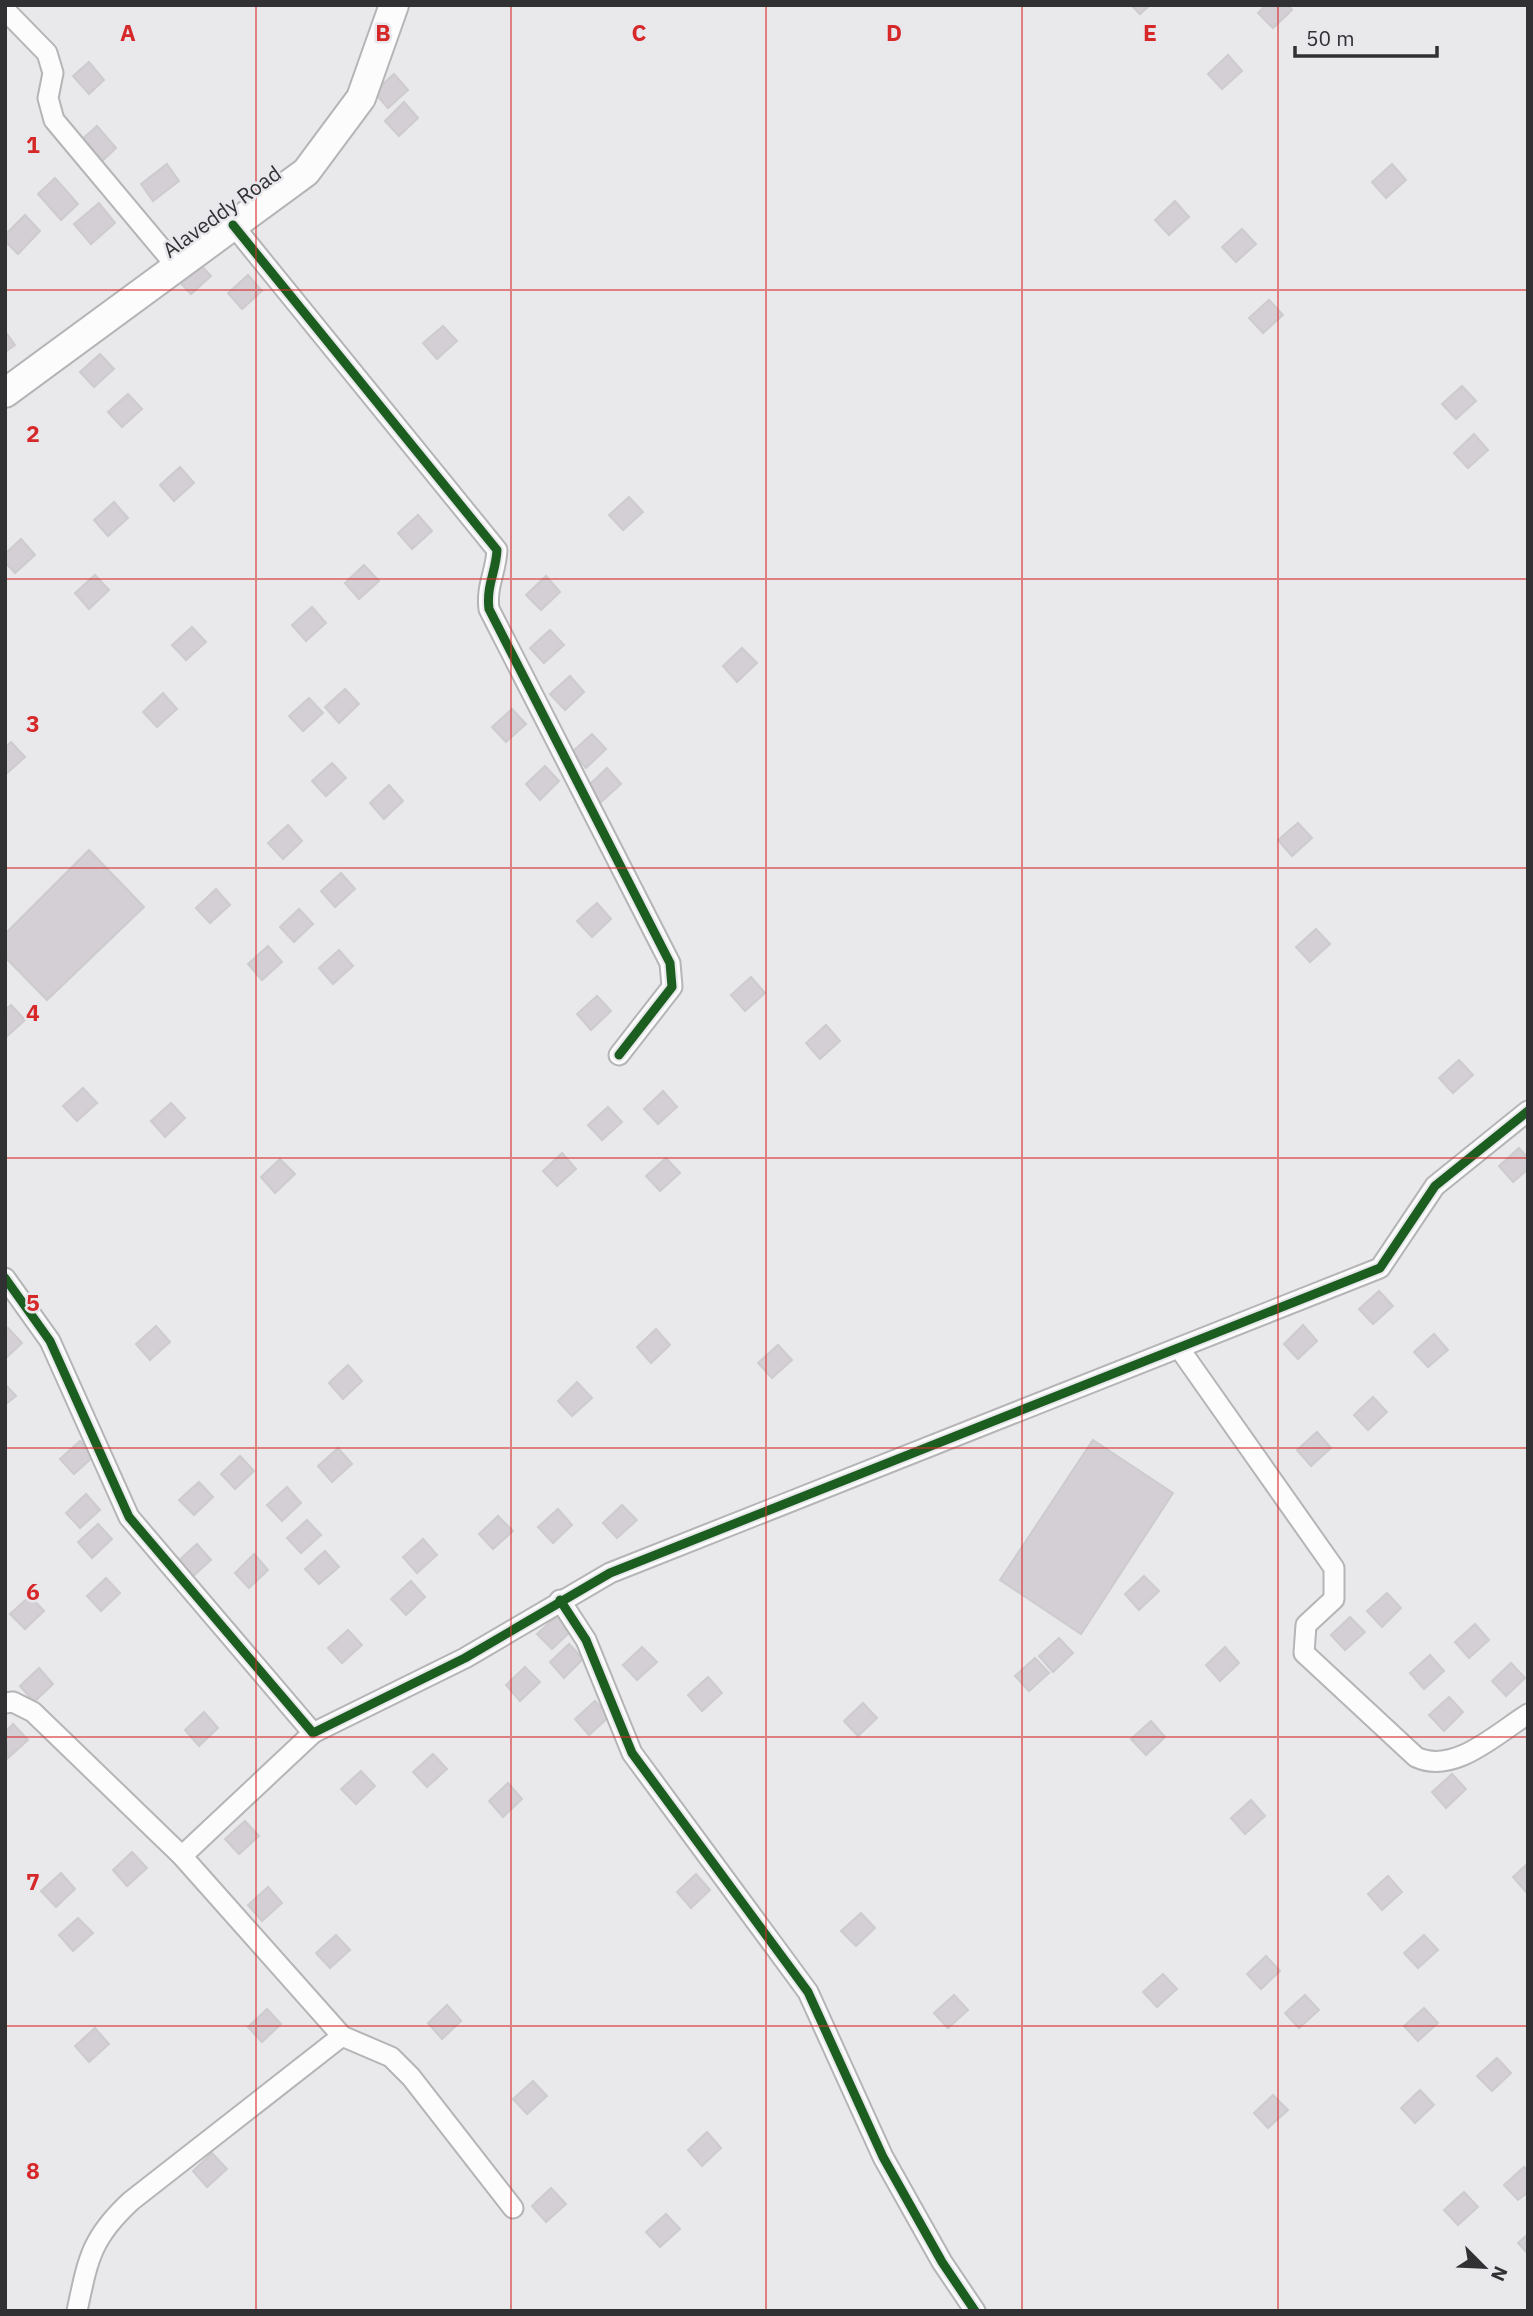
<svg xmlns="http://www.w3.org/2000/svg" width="1533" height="2316" viewBox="0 0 1533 2316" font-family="'IBM Plex Sans',sans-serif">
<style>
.building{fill:#d4cfd5;stroke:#cdcbce;stroke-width:2}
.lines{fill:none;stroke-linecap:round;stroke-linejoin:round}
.street-casing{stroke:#b5b4b6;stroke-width:23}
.secondary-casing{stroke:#b5b4b6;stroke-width:32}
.street{stroke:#fcfcfc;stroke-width:19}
.secondary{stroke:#fcfcfc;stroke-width:28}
.cycleway-casing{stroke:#e8e7ec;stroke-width:13}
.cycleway{stroke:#1b5e20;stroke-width:9}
.grid{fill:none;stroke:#d62828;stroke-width:2;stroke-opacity:0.55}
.labels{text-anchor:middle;stroke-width:5;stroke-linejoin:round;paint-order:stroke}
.street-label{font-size:21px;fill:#313032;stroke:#e8e7ec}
.grid-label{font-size:23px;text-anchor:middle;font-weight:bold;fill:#d62828;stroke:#e8e7ec;stroke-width:5;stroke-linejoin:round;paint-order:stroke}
</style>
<rect width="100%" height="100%" fill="#e9e8eb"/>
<g class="building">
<polygon points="1131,5 1150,5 1140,14"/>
<polygon points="1266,5 1288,5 1292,10 1273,28 1258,13"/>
<polygon points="1228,55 1242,71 1222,89 1208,74"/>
<polygon points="89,62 104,80 89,94 73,76"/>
<polygon points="394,74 408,90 388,108 374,92"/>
<polygon points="404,102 418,118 399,136 385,121"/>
<polygon points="97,126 116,148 99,164 79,142"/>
<polygon points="167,164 179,181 153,201 141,184"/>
<polygon points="1392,164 1406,180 1386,198 1372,182"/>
<polygon points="55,178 78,204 61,220 38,194"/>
<polygon points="1175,201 1189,217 1169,235 1155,220"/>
<polygon points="99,203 115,223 91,244 74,224"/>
<polygon points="25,215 40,231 18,254 5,241 5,235"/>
<polygon points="1242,229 1256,244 1236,262 1222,247"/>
<polygon points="197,261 211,276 191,294 177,279"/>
<polygon points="248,275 262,291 242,309 228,293"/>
<polygon points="1269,300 1283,315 1263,333 1249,318"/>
<polygon points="443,326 457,341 437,359 423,343"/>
<polygon points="5,331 15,345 5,352"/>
<polygon points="100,354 114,369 94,387 80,372"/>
<polygon points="1462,386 1476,401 1456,419 1442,404"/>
<polygon points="128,394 142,409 122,427 108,412"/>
<polygon points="1474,434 1488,450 1468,468 1454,453"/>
<polygon points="180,467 194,483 174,501 160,485"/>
<polygon points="629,497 643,512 623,530 609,515"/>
<polygon points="114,502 128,518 108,536 94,520"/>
<polygon points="418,515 432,531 412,549 398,533"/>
<polygon points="21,539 35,555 15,573 5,562 5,554"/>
<polygon points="364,565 379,581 359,599 345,583"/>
<polygon points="95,575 109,590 89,609 75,593"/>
<polygon points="546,576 560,592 541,610 526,595"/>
<polygon points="312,607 326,623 306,641 292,625"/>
<polygon points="192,627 206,642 186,660 172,645"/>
<polygon points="550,630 564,645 544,663 530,648"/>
<polygon points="742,648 757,663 737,682 723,666"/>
<polygon points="570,676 584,692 565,710 550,694"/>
<polygon points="345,689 359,704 339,723 325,707"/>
<polygon points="163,693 177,709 157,727 143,712"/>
<polygon points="309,698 323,713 303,731 289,716"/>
<polygon points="512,709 526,724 506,742 492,727"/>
<polygon points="592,734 606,749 586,768 572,752"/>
<polygon points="11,742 25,757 5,775 5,747"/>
<polygon points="332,763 346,778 326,796 312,781"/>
<polygon points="545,766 559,781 540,800 526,784"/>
<polygon points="607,768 621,784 601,802 587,787"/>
<polygon points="389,785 403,801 384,819 370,803"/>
<polygon points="1298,823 1312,838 1292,856 1278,840"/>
<polygon points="288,825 302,841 283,859 268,843"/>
<polygon points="89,850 144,907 47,1000 5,957 5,934"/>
<polygon points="341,873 355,889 335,907 321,891"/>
<polygon points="216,889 230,905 210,923 196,908"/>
<polygon points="597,903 611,919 592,937 577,921"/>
<polygon points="299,909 313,924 294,942 280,927"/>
<polygon points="1316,929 1330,944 1310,962 1296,947"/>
<polygon points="268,946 282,962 262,980 248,964"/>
<polygon points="339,950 353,966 333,984 319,968"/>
<polygon points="751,977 765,993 745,1011 731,995"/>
<polygon points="597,996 611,1011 591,1030 577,1014"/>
<polygon points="11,1005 25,1020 5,1038 5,1010"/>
<polygon points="826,1025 840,1041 820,1059 806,1043"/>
<polygon points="1459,1060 1473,1075 1453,1093 1439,1078"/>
<polygon points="83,1088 97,1103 77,1121 63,1106"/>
<polygon points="663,1091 677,1107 658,1124 644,1109"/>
<polygon points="171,1103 185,1118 165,1137 151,1121"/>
<polygon points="608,1107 622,1122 602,1140 588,1125"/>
<polygon points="1519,1148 1528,1158 1528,1169 1513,1182 1499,1166"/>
<polygon points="562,1153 576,1169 557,1186 543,1171"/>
<polygon points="666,1158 680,1173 660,1191 646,1176"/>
<polygon points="280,1159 295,1174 275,1193 261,1177"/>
<polygon points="1379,1291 1393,1306 1373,1324 1359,1309"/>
<polygon points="1303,1325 1317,1341 1298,1359 1284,1344"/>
<polygon points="156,1326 170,1342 150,1360 136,1344"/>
<polygon points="8,1328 22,1343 5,1359 5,1330"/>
<polygon points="656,1329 670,1345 651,1363 637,1347"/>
<polygon points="1434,1334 1448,1350 1428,1367 1414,1352"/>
<polygon points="778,1345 792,1360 772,1378 758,1363"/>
<polygon points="348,1365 362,1381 343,1399 329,1383"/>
<polygon points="577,1382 592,1398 572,1416 558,1401"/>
<polygon points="5,1384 16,1396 5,1405"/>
<polygon points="1373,1397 1387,1412 1368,1430 1354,1415"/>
<polygon points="1317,1432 1331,1448 1311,1466 1297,1450"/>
<polygon points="1093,1440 1173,1493 1081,1634 1000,1580"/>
<polygon points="80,1441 94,1456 74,1474 60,1459"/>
<polygon points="338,1448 352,1464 332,1482 318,1466"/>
<polygon points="240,1456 254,1471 235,1489 221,1474"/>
<polygon points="199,1482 213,1497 194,1515 179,1500"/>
<polygon points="287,1487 301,1503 282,1521 267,1505"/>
<polygon points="86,1494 100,1510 80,1528 66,1513"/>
<polygon points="622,1505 637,1520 617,1538 603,1523"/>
<polygon points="558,1509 572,1525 553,1543 538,1527"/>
<polygon points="498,1516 513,1531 493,1549 479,1534"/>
<polygon points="307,1520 321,1535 301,1553 287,1538"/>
<polygon points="98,1524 112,1539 92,1558 78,1542"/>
<polygon points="423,1539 437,1555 417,1573 403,1557"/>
<polygon points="197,1544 211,1560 191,1578 177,1562"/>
<polygon points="325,1551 339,1567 319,1584 305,1569"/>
<polygon points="254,1554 268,1570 249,1588 235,1573"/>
<polygon points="1144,1576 1159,1591 1139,1610 1125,1594"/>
<polygon points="106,1578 120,1593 101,1611 87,1596"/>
<polygon points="411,1581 425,1597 406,1615 391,1599"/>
<polygon points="1387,1593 1401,1608 1382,1627 1367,1611"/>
<polygon points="30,1596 44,1611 25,1629 10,1614"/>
<polygon points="557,1616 571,1631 552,1649 537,1634"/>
<polygon points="1350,1617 1365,1632 1345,1650 1331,1635"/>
<polygon points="1475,1624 1489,1640 1469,1658 1455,1642"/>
<polygon points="348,1630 362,1645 342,1663 328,1648"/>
<polygon points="1059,1638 1073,1653 1053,1672 1039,1656"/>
<polygon points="569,1644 583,1659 564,1678 550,1662"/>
<polygon points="642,1647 657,1662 637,1680 623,1665"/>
<polygon points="1225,1647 1239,1663 1220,1681 1206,1665"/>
<polygon points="1430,1655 1444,1671 1424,1689 1410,1673"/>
<polygon points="1035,1658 1049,1673 1029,1691 1015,1676"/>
<polygon points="1511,1663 1525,1678 1506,1696 1492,1681"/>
<polygon points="525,1667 540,1682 520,1701 506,1685"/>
<polygon points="39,1668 53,1684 34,1702 20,1686"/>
<polygon points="708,1677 722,1693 702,1711 688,1695"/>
<polygon points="1449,1697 1463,1712 1444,1731 1429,1715"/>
<polygon points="595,1701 609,1717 589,1735 575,1719"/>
<polygon points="863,1703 877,1718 858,1736 844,1721"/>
<polygon points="204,1712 218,1728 199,1746 185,1730"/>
<polygon points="1151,1721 1165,1737 1146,1755 1131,1739"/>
<polygon points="13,1724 28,1740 8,1758 5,1732"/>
<polygon points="433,1754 447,1769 427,1787 413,1772"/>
<polygon points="361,1771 375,1786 356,1804 341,1789"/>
<polygon points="1452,1774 1466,1789 1446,1808 1432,1792"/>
<polygon points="508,1783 522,1799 503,1817 489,1801"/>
<polygon points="1251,1800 1265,1816 1245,1834 1231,1818"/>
<polygon points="245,1821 259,1836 239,1854 225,1839"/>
<polygon points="132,1852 147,1868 127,1886 113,1870"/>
<polygon points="1528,1863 1528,1892 1527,1893 1513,1877"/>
<polygon points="61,1873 75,1889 56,1907 41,1891"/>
<polygon points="696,1874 710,1890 691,1908 677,1892"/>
<polygon points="1388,1876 1402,1892 1382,1910 1368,1894"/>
<polygon points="268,1887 282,1903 262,1921 248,1905"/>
<polygon points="861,1913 875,1928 856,1946 841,1931"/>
<polygon points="78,1918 93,1933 73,1951 59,1935"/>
<polygon points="336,1935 350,1950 330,1968 316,1953"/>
<polygon points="1424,1935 1438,1950 1418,1968 1404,1953"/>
<polygon points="1266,1956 1280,1971 1261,1989 1247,1974"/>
<polygon points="1163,1974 1177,1989 1157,2007 1143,1992"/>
<polygon points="954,1995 968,2010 948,2028 934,2013"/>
<polygon points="1305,1995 1319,2010 1299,2028 1285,2013"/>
<polygon points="447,2005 461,2021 442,2039 428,2023"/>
<polygon points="1424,2008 1438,2023 1418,2041 1404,2026"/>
<polygon points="267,2009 281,2024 262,2042 248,2027"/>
<polygon points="95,2028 109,2044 89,2062 75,2046"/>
<polygon points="1497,2058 1511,2073 1492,2091 1477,2076"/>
<polygon points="533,2081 547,2096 527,2114 513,2099"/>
<polygon points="1420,2090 1434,2105 1415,2123 1401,2108"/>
<polygon points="1273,2095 1288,2110 1268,2128 1254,2113"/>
<polygon points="707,2132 721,2148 702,2166 688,2150"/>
<polygon points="212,2153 227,2169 207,2187 193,2171"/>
<polygon points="1524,2167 1528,2171 1528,2192 1518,2200 1504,2185"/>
<polygon points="551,2188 566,2204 546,2222 532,2206"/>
<polygon points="1464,2192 1478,2207 1458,2225 1444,2210"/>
<polygon points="666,2214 680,2229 660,2247 646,2232"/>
<polygon points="1528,2234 1528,2254 1518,2243"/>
</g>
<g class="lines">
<g class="street-casing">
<g id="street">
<polyline points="5,10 47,53 53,73 48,98 54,120 177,267"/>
<path d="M233,225l264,325c-1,22 -11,36 -8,59l181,354 2,24 -53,68"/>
<polyline points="5,1278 50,1341 129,1517 313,1733 465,1658 610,1573 1380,1268 1435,1186 1528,1111"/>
<path d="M1179,1348l155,220v31l-28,26 -2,28 112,104c38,18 80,-23 112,-43"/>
<polyline points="560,1600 586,1640 632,1753 808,1992 883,2157 942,2262 975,2311"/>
<polyline points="5,1703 13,1702 33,1712 182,1856 342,2036 391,2057 411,2077 513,2208"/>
<polyline points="182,1856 313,1733"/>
<path d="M77,2311c11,-52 14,-73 54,-110l211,-165"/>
</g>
</g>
<g class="secondary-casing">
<polyline id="secondary" points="5,393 306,172 361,98 394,5"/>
</g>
<use href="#street" class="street"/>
<use href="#secondary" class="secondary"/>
<g class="cycleway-casing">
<g id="cycleway">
<path d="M233,225l264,325c-1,22 -11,36 -8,59l181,354 2,24 -53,68"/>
<polyline points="5,1278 50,1341 129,1517 313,1733 465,1658 610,1573 1380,1268 1435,1186 1528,1111"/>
<polyline points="560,1600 586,1640 632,1753 808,1992 883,2157 942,2262 975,2311"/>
</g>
</g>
<use href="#cycleway" class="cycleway"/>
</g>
<path class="grid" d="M256,5v2306M511,5v2306M766,5v2306M1022,5v2306M1278,5v2306M5,290h1523M5,579h1523M5,868h1523M5,1158h1523M5,1448h1523M5,1737h1523M5,2026h1523"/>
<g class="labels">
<g class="street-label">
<text transform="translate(222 212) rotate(-36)" y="7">Alaveddy Road</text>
</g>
</g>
<g class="grid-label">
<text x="128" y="41">A</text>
<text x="383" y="41">B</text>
<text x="639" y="41">C</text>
<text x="894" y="41">D</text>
<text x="1150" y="41">E</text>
<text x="33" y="153">1</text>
<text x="33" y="442">2</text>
<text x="33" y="732">3</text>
<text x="33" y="1021">4</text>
<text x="33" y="1311">5</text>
<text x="33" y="1600">6</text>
<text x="33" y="1890">7</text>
<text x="33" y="2179">8</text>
</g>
<rect width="1533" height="2316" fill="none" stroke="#313032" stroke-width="14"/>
<g transform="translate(1484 2267) rotate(114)" stroke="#e8e7ec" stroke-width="5" paint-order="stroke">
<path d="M0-5L12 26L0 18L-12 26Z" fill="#313032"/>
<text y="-10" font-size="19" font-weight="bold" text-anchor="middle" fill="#313032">N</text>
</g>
<path d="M1295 46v10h142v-10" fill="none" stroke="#313032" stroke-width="3.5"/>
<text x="1306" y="46" font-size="21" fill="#313032" stroke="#e8e7ec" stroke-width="5" paint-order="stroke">50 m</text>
</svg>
